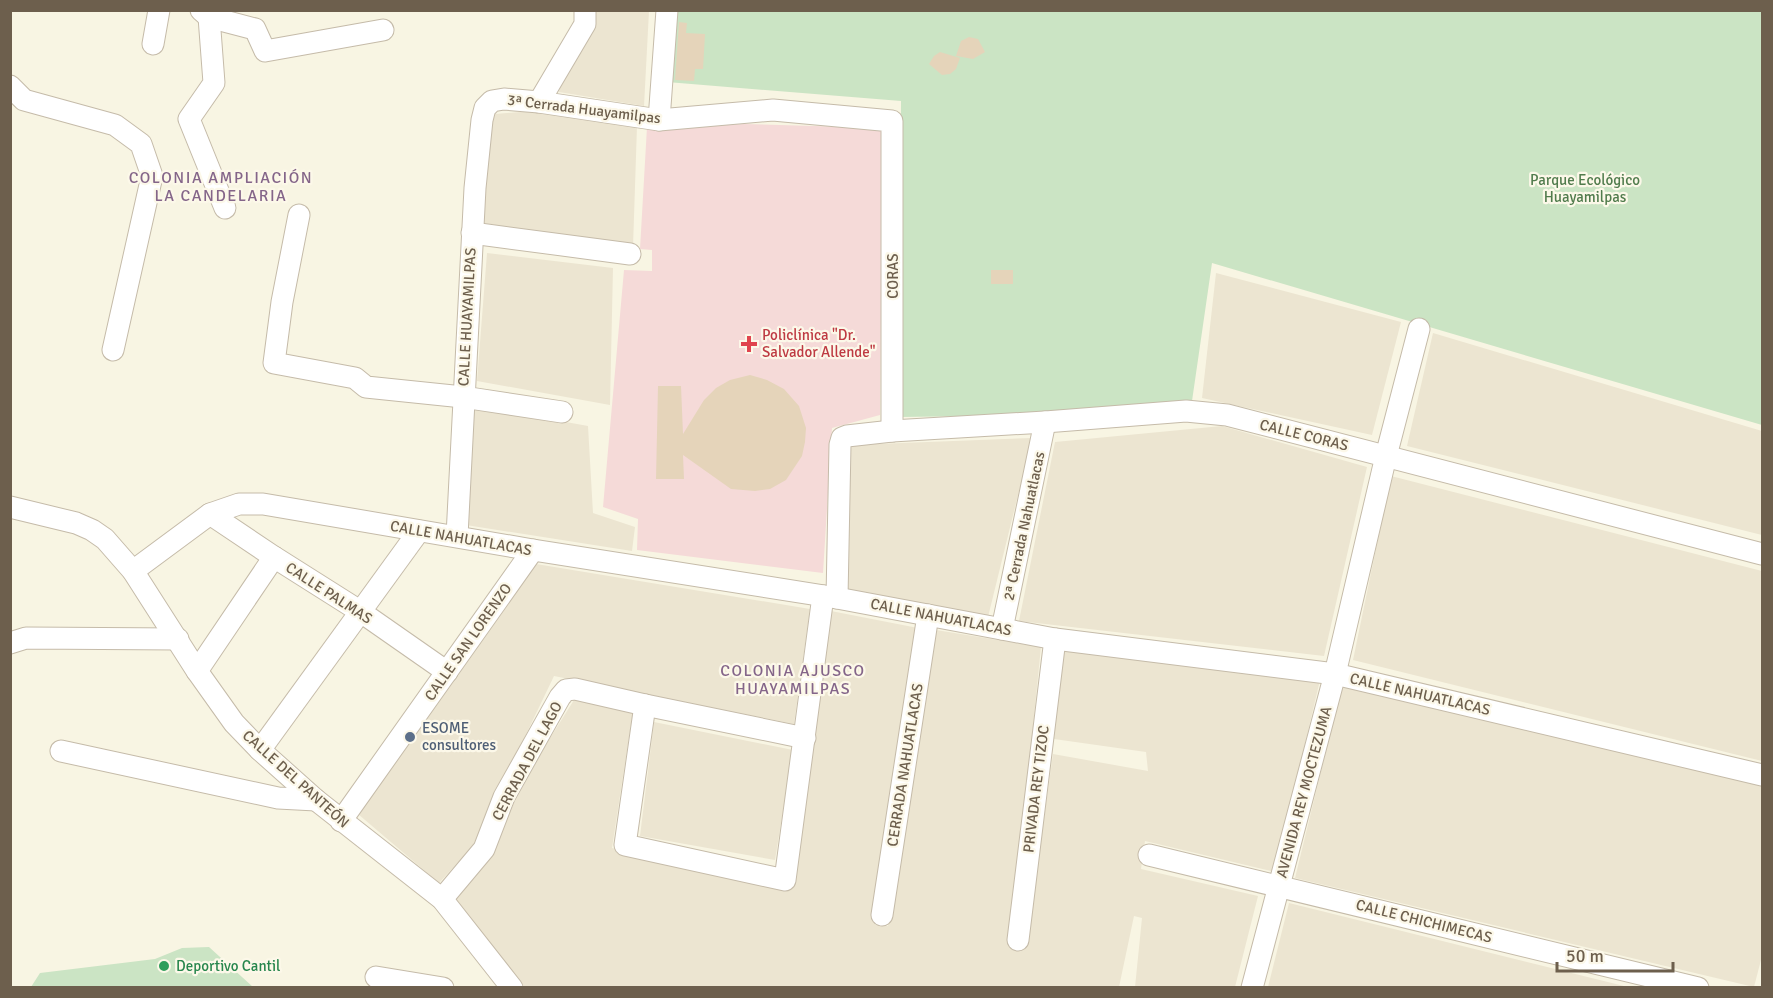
<svg xmlns="http://www.w3.org/2000/svg" width="1773" height="998" viewBox="0 0 1773 998" font-family="Signika,sans-serif">
<style>
.residential{fill:#ece5d1}
.medical{fill:#f5dad8}
.green{fill:#cbe4c4}
.building{fill:#e5d4ba}
.lines{fill:none;stroke-linecap:round;stroke-linejoin:round}
.minor-casing{stroke:#c5bba9;stroke-width:23}
.minor{stroke:#fff;stroke-width:21}
.health-dot{fill:#e0444e;stroke:#fcf8e9;stroke-width:2}
.service-dot{fill:#5c6f8a;stroke:#fcf8e9;stroke-width:2}
.leisure-dot{fill:#2e9e5b;stroke:#fcf8e9;stroke-width:2}
.labels{text-anchor:middle;stroke-width:4.5;stroke-linejoin:round;paint-order:stroke}
.street-label{font-size:15px;fill:#6d5f4d;stroke:#fcf8e9}
.park-label{font-size:15px;fill:#517c4d;stroke:#fcf8e9}
.health-label{font-size:15px;fill:#be3a42;stroke:#fcf8e9;text-anchor:start}
.service-label{font-size:15px;fill:#4e5e75;stroke:#fcf8e9;text-anchor:start}
.leisure-label{font-size:15px;fill:#27864d;stroke:#fcf8e9;text-anchor:start}
.neighbourhood-label{font-size:16px;letter-spacing:1.5px;fill:#846589;stroke:#fcf8e9}
</style>
<rect width="100%" height="100%" fill="#f8f5e3"/>
<g class="residential">
<polygon points="594,11 649,11 644,106 559,92 561,82"/>
<polygon points="545,110 637,126 633,247 483,223 490,126 495,114"/>
<polygon points="487,253 613,268 610,405 477,381"/>
<polygon points="1216,273 1401,322 1372,435 1202,398"/>
<polygon points="1433,333 1762,431 1762,535 1407,446"/>
<polygon points="473,405 588,426 593,513 635,527 632,551 466,525"/>
<polygon points="1222,426 1367,467 1324,656 1019,621 1055,442"/>
<polygon points="1032,438 988,617 846,590 850,445"/>
<polygon points="1391,476 1762,571 1762,761 1353,660"/>
<polygon points="530,563 810,609 794,724 554,676 472,847 439,883 358,814"/>
<polygon points="831,611 918,628 875,925 888,926 936,630 1041,647 1017,885 1034,890 1053,754 1148,771 1146,752 1054,739 1062,646 1320,680 1275,872 1145,841 1141,869 1258,896 1235,987 1135,987 1142,918 1134,916 1119,987 524,987 455,899 523,781 574,700 633,711 612,848 792,889"/>
<polygon points="1342,685 1762,786 1762,956 1754,987 1295,878"/>
<polygon points="654,722 793,750 775,860 640,836"/>
<polygon points="1289,903 1628,987 1268,987"/>
</g>
<polygon class="medical" points="745,124 883,128 880,415 832,428 823,573 637,550 638,519 603,507 624,270 652,271 652,250 640,249 647,127"/>
<g class="green">
<polygon points="672,11 1762,11 1762,425 1212,263 1192,401 1056,415 899,417 901,101 667,82"/>
<polygon points="209,947 253,987 31,987 40,973 155,959 182,948"/>
</g>
<g class="building">
<polygon points="679,22 687,23 686,33 705,34 703,69 695,69 694,81 675,80"/>
<polygon points="969,37 978,39 985,52 973,59 956,56 961,41"/>
<polygon points="940,52 960,58 956,69 950,74 942,75 929,64 934,56"/>
<rect x="991" y="270" width="22" height="14"/>
<polygon points="750,375 767,380 784,389 799,406 806,428 805,442 802,456 786,480 770,489 755,491 731,489 683,455 684,479 656,479 658,386 681,386 683,434 704,400 716,388 730,380"/>
</g>
<g class="lines">
<g class="minor-casing">
<g id="minor">
<polyline points="201,10 209,17 255,29 265,51 383,30"/>
<polyline points="209,17 214,83 189,119 225,208"/>
<polyline points="153,44 159,10"/>
<polyline points="10,86 24,100 115,125 141,144 152,176 113,350"/>
<polyline points="539,102 585,24 585,10"/>
<polyline points="659,120 667,10"/>
<polyline points="299,215 282,302 274,363 355,378 366,387 463,397 562,412"/>
<polyline points="472,233 630,254"/>
<polyline points="10,507 76,523 92,530 105,539 133,571 197,671 234,723 260,750 316,800 442,899 512,988"/>
<polyline points="210,514 274,557 361,612 447,672"/>
<polyline points="457,536 475,188 482,120 485,108 492,101 504,99 539,102 659,120 773,110 892,121 892,431"/>
<polyline points="133,571 210,514 239,504 263,504 533,550 837,598 1055,639 1335,674 1762,775"/>
<polyline points="837,598 840,445 842,438 847,436 892,431 1045,422 1186,411 1227,415 1762,554"/>
<polyline points="1002,629 1045,422"/>
<polyline points="10,643 26,638 178,639"/>
<polyline points="197,671 274,557"/>
<polyline points="645,705 625,845 785,880 823,596"/>
<polyline points="260,750 419,531"/>
<polyline points="61,751 278,798 316,800"/>
<polyline points="341,821 533,550"/>
<polyline points="1149,855 1698,988"/>
<polyline points="442,899 484,849 504,797 560,697 566,690 575,689 645,705 805,738"/>
<polyline points="882,915 928,615"/>
<polyline points="1018,940 1055,639"/>
<polyline points="376,977 443,988"/>
<polyline points="1252,988 1335,674 1386,456 1419,329"/>
</g>
</g>
<use href="#minor" class="minor"/>
</g>
<path class="health-dot" d="M746 335h6v6h6v6h-6v6h-6v-6h-6v-6h6z"/>
<circle class="service-dot" cx="410" cy="737" r="6"/>
<circle class="leisure-dot" cx="164" cy="966" r="6"/>
<g class="labels">
<g class="street-label">
<text transform="translate(584 109) rotate(7)" y="5">3ª Cerrada Huayamilpas</text>
<text transform="translate(893 276) rotate(-90)" y="5">CORAS</text>
<text transform="translate(467 317) rotate(-87)" y="5">CALLE HUAYAMILPAS</text>
<text transform="translate(1304 435) rotate(14)" y="5">CALLE CORAS</text>
<text transform="translate(1024 526) rotate(-78)" y="5">2ª Cerrada Nahuatlacas</text>
<text transform="translate(461 538) rotate(10)" y="5">CALLE NAHUATLACAS</text>
<text transform="translate(329 593) rotate(33)" y="5">CALLE PALMAS</text>
<text transform="translate(941 617) rotate(11)" y="5">CALLE NAHUATLACAS</text>
<text transform="translate(468 642) rotate(-55)" y="5">CALLE SAN LORENZO</text>
<text transform="translate(1420 694) rotate(13)" y="5">CALLE NAHUATLACAS</text>
<text transform="translate(527 761) rotate(-62)" y="5">CERRADA DEL LAGO</text>
<text transform="translate(905 765) rotate(-81)" y="5">CERRADA NAHUATLACAS</text>
<text transform="translate(296 779) rotate(42)" y="5">CALLE DEL PANTEÓN</text>
<text transform="translate(1036 789) rotate(-83)" y="5">PRIVADA REY TIZOC</text>
<text transform="translate(1304 792) rotate(-75)" y="5">AVENIDA REY MOCTEZUMA</text>
<text transform="translate(1424 921) rotate(14)" y="5">CALLE CHICHIMECAS</text>
</g>
<g class="park-label">
<text x="1585" y="185">Parque Ecológico<tspan x="1585" dy="17">Huayamilpas</tspan></text>
</g>
<g class="health-label">
<text x="762" y="340">Policlínica "Dr.<tspan x="762" dy="17">Salvador Allende"</tspan></text>
</g>
<g class="service-label">
<text x="422" y="733">ESOME<tspan x="422" dy="17">consultores</tspan></text>
</g>
<g class="leisure-label">
<text x="176" y="971">Deportivo Cantil</text>
</g>
<g class="neighbourhood-label">
<text x="221" y="183">COLONIA AMPLIACIÓN<tspan x="221" dy="18">LA CANDELARIA</tspan></text>
<text x="793" y="676">COLONIA AJUSCO<tspan x="793" dy="18">HUAYAMILPAS</tspan></text>
</g>
</g>
<rect width="1773" height="998" fill="none" stroke="#6d5f4d" stroke-width="24"/>
<path d="M1557 962v9h116v-9" fill="none" stroke="#6d5f4d" stroke-width="3"/>
<text x="1566" y="962" font-size="18" fill="#6d5f4d" stroke="#fcf8e9" stroke-width="4.5" paint-order="stroke">50 m</text>
</svg>
